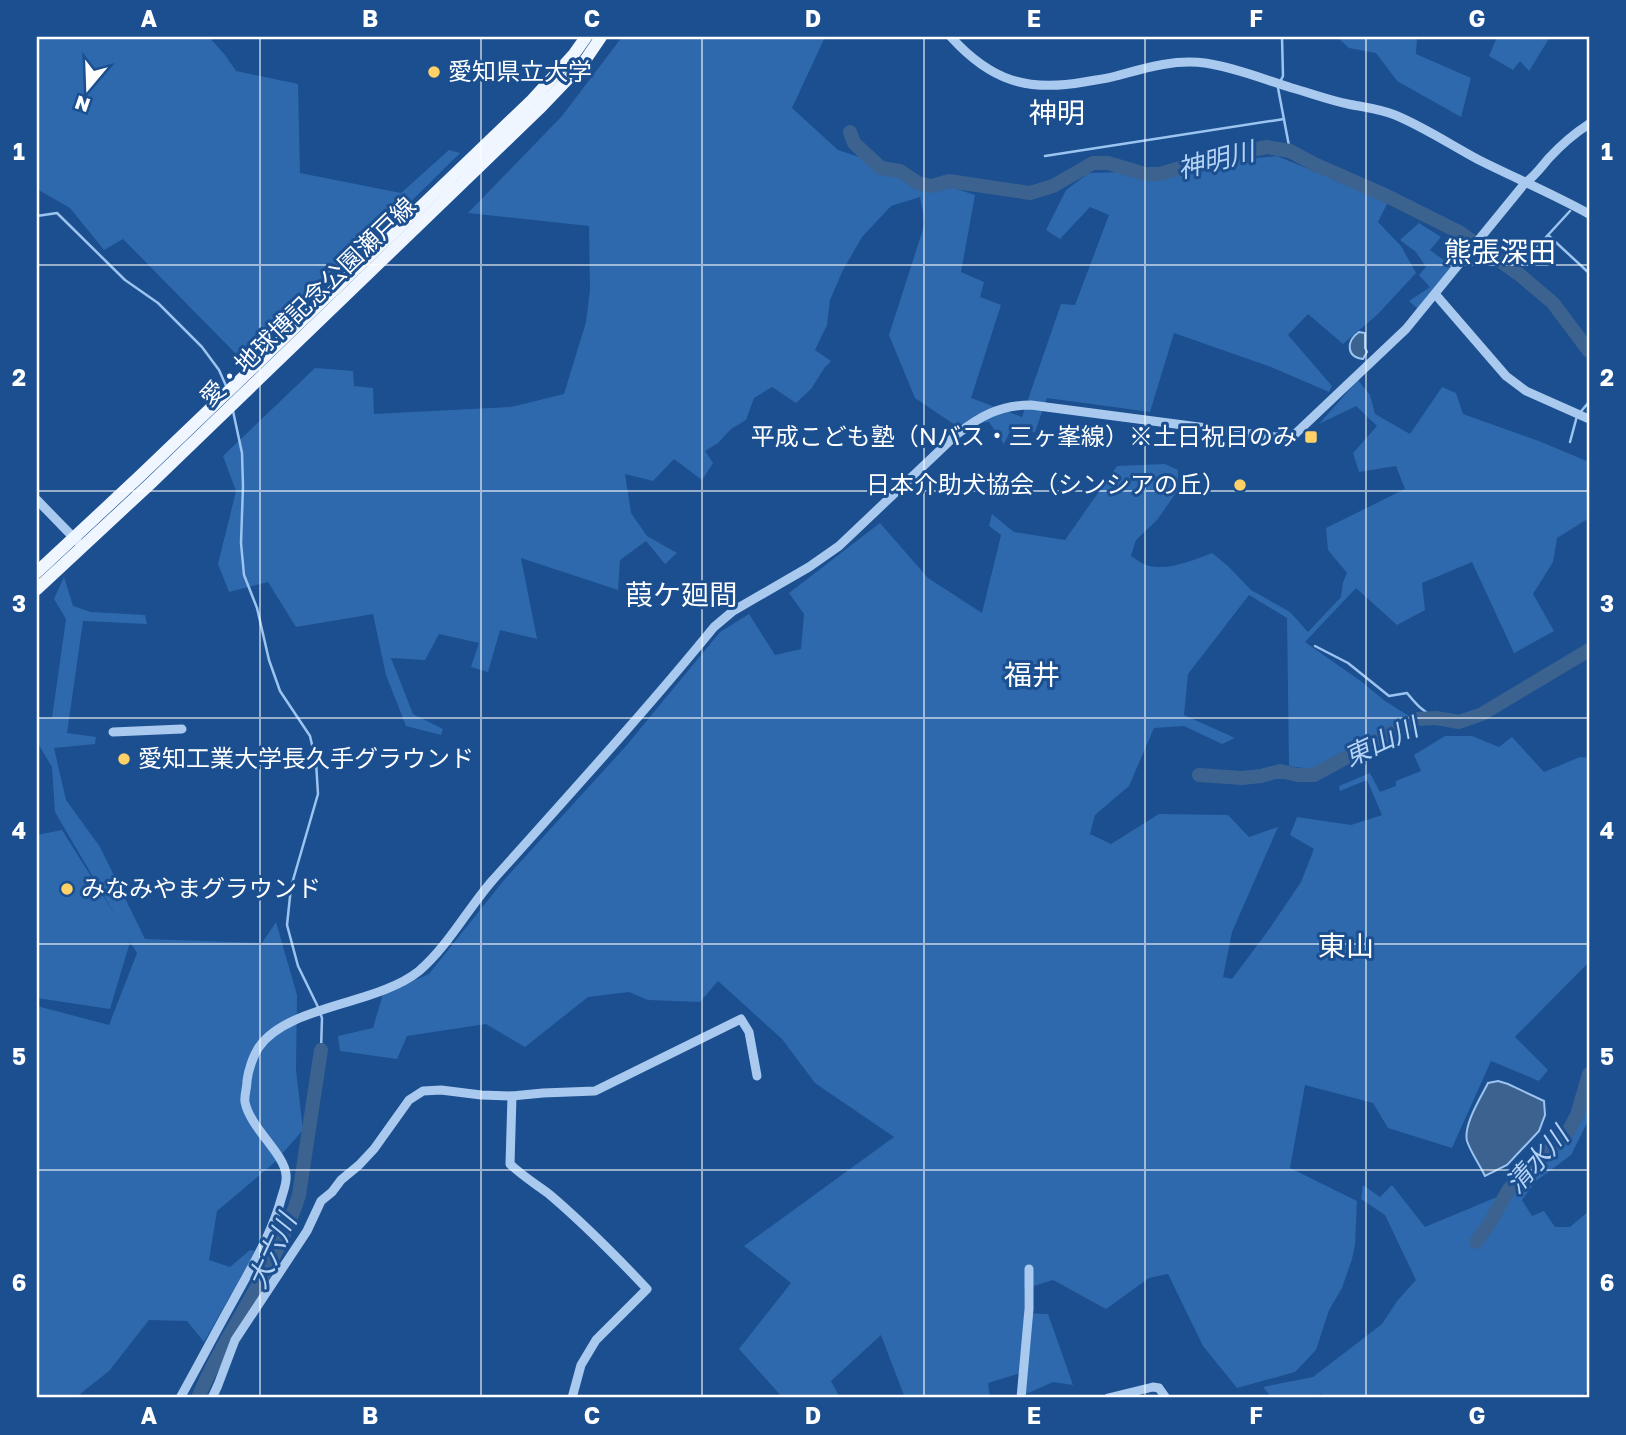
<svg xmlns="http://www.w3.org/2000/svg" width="1626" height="1435" viewBox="0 0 1626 1435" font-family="'Golos Text','Noto Sans JP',sans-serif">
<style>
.green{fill:#2e69ad}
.water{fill:#3c6290;stroke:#9cc4f0;stroke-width:2}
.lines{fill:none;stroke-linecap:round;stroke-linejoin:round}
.stream{stroke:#9cc4f0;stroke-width:2.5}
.river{stroke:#3c6290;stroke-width:14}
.minor{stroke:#a9c9ee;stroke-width:9}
.major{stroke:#f0f6ff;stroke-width:12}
.grid{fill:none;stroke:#fff;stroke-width:2;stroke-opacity:0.55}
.poi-dot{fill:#ffd166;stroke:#1b4f8f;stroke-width:2.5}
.labels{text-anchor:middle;stroke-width:6;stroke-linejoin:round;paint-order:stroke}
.poi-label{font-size:24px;fill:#fff;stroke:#1b4f8f;text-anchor:start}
.street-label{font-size:24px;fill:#fff;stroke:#1b4f8f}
.water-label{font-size:26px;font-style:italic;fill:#b5d3f5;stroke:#1b4f8f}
.quarter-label{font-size:28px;fill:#fff;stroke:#1b4f8f}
.neatline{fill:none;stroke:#fff;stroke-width:2.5}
.grid-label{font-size:23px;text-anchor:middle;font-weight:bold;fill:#fff}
</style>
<rect width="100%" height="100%" fill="#1b4f8f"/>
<g class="green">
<polygon points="37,37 209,37 225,55 236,71 298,84 300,173 401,193 449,150 460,153 363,249 236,354 123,239 104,250 70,208 37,189"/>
<polygon points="622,37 825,37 792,108 838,150 975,195 961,272 984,282 980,297 1001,305 971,398 1022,417 1061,304 1075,305 1109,215 1090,207 1060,239 1046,230 1066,190 1089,173 1125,172 1146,179 1190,172 1234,160 1277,156 1388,202 1378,222 1401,246 1416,273 1378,314 1343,344 1308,314 1288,335 1332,386 1329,392 1271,367 1174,333 1150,412 1047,398 1035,432 1011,429 1004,444 989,422 955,425 915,398 889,335 925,223 920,197 891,206 862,237 843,270 830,300 827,325 815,350 831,361 825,367 811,389 796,403 772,387 754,398 746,420 731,429 718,443 705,451 713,463 702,480 674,459 653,481 625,474 631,513 647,536 677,553 665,564 646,541 620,560 618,590 521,558 537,639 500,630 488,672 471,667 479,643 439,634 425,660 391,658 413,714 443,729 441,735 406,726 386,675 373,614 296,627 268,582 229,592 218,564 236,491 223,456 315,368 353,371 354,386 373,388 374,414 511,407 564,394 586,322 590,290 589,226 468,213 562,116"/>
<polygon points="1337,37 1417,37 1416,54 1471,78 1461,117 1397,81 1376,53 1349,48"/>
<polygon points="1497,37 1550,37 1529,71 1520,61 1513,70 1489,56"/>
<polygon points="1419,223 1441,237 1430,250 1456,269 1421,312 1409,301 1430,287 1419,275 1426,267 1416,252 1400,240"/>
<path d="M1358,380l12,15 5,19 35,20 32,-47 14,6 7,21 76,27 50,21v56l-32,20 -4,24 -20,32 21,37 -40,22 -42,-91 -50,21 3,27 -28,15 -41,-37 -51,54 57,40 23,19 24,15 -98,53 -22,-3 -2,-148 -38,-23 -61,79 -4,41 51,23 -13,6 -38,-18 -30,2 -25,58 -34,29 -5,19 21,10 48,-30 69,1 21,22 29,-10 -46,105 -9,45 9,2 38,-51 31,-46 13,-33 -24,-14 7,-18 54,8 31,-10 -15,-35 -27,11 -1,-5 31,-13 10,19 16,-6v-5l25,-10 -7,-16 31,-19h27l27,11 13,-10 32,35 36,-15 9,1v204l-74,75 33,33 -9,11 -48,-20 -39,87 -64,-20 -15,-25 -68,-18 -15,83 67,33 -2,44 -3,14 -10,29 -13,22 -13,40 -21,22 -58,16 -34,-42 -35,-72 -19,4 -43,31 -53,-29 -29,9v24l24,1 25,71 -20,-3 -27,12 -6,-21 -32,10 2,15h-85l-24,-63 -50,46 9,17h-57l-44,-49 52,-66 -47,-37 150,-109 -79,-54 -33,-44 -64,-58 -18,21 -52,-2 -19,-8 -41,5 -63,50 -39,-23 -79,12 -10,23 -57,-8 -2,-15 35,-8 10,-34 46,-20 75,-94 122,-134 94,-114 29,-18 26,41 26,-6 3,-35 -15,-21 91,-70 48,55 54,35 19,-78 -12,-9 3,-12 22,18 51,8 52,-74 48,-2 13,6v20l-21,30 -21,20 -5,16c5,3 10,7 15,9 20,7 48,-5 66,-12l16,13 23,24 39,22 18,20 33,-35 2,-15 4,-9 -19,-23 -2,-22 79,-39 -9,-23 -37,6 -6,-19 24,-27 -21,-20 -37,18z"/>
<polygon points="64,577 73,606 91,612 145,615 147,624 83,621 67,733 96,737 95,744 54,748 66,800 100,847 145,939 262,943 276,922 297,995 296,1070 303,1130 274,1163 217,1211 209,1260 230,1267 250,1250 256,1251 204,1342 187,1321 149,1320 109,1371 75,1398 37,1398 37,1006 109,1025 137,953 130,942 110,1009 37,998 37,835 62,830 117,918 55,812 52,767 37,742 37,717 52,718 66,619 54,599"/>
<polygon points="1589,1102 1589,1119 1571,1155 1536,1181 1522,1200 1532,1216 1544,1211 1555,1227 1570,1227 1589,1211 1589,1390 1579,1398 1333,1398 1320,1394 1315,1398 1272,1398 1263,1387 1313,1377 1382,1324 1397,1301 1416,1280 1385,1215 1361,1199 1363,1185 1380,1197 1392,1185 1425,1227 1521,1187 1571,1135"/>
</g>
<g class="water">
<path d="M1359,332l6,1v15l2,4 -4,7c-17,-2 -17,-18 -4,-27z"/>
<path d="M1498,1081l10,3 36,17 1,14 -6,16 -32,34 -22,11c-5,-11 -14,-23 -18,-35 -4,-16 14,-44 21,-58z"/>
</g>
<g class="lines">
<g class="stream">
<polyline points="1280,82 1283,76 1282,37"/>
<polyline points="1278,88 1290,151"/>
<polyline points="1045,156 1284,119"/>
<polyline points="1570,211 1548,235 1589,273"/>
<polyline points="37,216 57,213 125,280 158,303 202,347 219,370 227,388"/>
<polyline points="1522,264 1548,235"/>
<polyline points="233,411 242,453 243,486 241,543 244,575 257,608 269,660 280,691 310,736 316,762 318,794 291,887 287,925 298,966 318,1007"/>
<polyline points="1570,442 1577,416 1589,402"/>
<path d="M1315,646l33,17 41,33 18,-3c9,11 16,19 29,25"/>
<polyline points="320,1013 322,1018 321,1050"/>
</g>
<g class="river">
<polyline points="850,132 854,143 881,168 900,171 918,183 932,186 949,181 1030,193 1053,186 1093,163 1108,163 1145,174 1160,174 1219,156 1267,147 1290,151 1314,164 1387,196 1459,232 1520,275 1553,303 1589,351"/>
<polyline points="1199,775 1242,778 1261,776 1280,771 1298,775 1314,775 1417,719 1436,718 1459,722 1482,714 1589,650"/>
<polyline points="1476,1242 1489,1224 1509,1189 1568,1132 1577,1115 1589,1074"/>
<path d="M198,1398c29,-70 79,-130 101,-203l22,-145"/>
</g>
<g class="minor">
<path d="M951,37c40,44 76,55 133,45 11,-2 22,-3 32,-6 29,-8 58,-17 89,-13 29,4 58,16 87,25 18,5 37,12 56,16 15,3 32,5 47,11 29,12 56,30 84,45 36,18 74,34 110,54"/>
<polyline points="1436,295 1506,376 1526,391 1589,419"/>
<polyline points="37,500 77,541"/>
<polyline points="113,732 182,729"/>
<path d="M512,1096l-2,68c12,12 26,20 39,30 34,29 67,62 98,95l-51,51 -15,25 -9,33"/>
<path d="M180,1398c18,-32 35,-65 53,-97 19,-35 39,-67 49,-105 2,-6 5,-14 4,-21 -1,-21 -36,-47 -41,-73 -1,-6 2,-14 2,-21 1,-10 6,-25 12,-34 29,-42 118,-42 160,-76 29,-25 48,-61 73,-90 75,-84 151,-167 222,-254l19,-16 76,-44 30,-21 117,-111c24,-19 44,-30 75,-30l244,32 18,-1 113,-107 119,-146c10,-7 16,-16 24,-25 12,-13 26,-25 40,-34"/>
<polyline points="212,1398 218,1385 235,1340 307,1231 321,1201 332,1192 341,1180 359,1165 374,1149 409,1100 423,1091 441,1090 481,1095 512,1096 543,1093 595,1091 741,1019 749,1032 757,1076"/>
<polyline points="1021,1398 1029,1309 1029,1269"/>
<polyline points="1108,1398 1153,1387 1159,1388 1166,1398"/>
</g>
<g class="major">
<polyline points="37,572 141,475 532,100 574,54 586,37"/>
<polyline points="37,589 150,484 539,109 584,62 601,37"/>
</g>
</g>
<path class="grid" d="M260,37v1361M481,37v1361M702,37v1361M924,37v1361M1145,37v1361M1366,37v1361M37,265h1552M37,491h1552M37,718h1552M37,944h1552M37,1170h1552"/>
<g class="poi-dot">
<circle cx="434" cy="72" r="7"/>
<rect x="1304" y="430" width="14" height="14" rx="3.5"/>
<circle cx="1240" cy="485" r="7"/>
<circle cx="124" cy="759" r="7"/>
<circle cx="67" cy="889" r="7"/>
</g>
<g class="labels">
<g class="poi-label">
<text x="448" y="80">愛知県立大学</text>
<text x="1297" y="445" text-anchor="end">平成こども塾（Nバス・三ヶ峯線）※土日祝日のみ</text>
<text x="1226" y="493" text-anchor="end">日本介助犬協会（シンシアの丘）</text>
<text x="138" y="767">愛知工業大学長久手グラウンド</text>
<text x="81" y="897">みなみやまグラウンド</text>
</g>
<g class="street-label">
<text transform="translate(308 302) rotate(-44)" y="8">愛・地球博記念公園瀬戸線</text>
</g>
<g class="water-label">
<text transform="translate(1216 160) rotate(-14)" y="9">神明川</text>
<text transform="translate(1381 742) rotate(-25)" y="9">東山川</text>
<text transform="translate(1537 1160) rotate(-48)" y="9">清水川</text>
<text transform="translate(272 1251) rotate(-65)" y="9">大六川</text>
</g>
<g class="quarter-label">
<text x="1057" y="123">神明</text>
<text x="1500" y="262">熊張深田</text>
<text x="681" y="605">葭ケ廻間</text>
<text x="1032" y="685">福井</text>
<text x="1346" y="956">東山</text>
</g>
</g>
<rect width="1626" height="1435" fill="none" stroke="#1b4f8f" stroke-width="77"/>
<g transform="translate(88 88) rotate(199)" stroke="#1b4f8f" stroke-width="5" paint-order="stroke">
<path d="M0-5L12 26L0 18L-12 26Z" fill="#ffffff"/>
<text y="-10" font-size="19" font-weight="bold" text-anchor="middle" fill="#ffffff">N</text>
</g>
<rect x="38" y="38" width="1550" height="1358" class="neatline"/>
<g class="grid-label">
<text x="149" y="27">A</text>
<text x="370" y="27">B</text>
<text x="592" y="27">C</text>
<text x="813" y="27">D</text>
<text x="1034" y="27">E</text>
<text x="1256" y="27">F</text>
<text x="1477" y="27">G</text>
<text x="19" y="160">1</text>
<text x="1607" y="160">1</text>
<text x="19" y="386">2</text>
<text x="1607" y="386">2</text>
<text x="19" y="612">3</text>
<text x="1607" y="612">3</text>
<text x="19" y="839">4</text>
<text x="1607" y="839">4</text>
<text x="19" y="1065">5</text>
<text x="1607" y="1065">5</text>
<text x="19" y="1291">6</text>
<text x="1607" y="1291">6</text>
<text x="149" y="1424">A</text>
<text x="370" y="1424">B</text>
<text x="592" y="1424">C</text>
<text x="813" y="1424">D</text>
<text x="1034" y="1424">E</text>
<text x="1256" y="1424">F</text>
<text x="1477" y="1424">G</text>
</g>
</svg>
